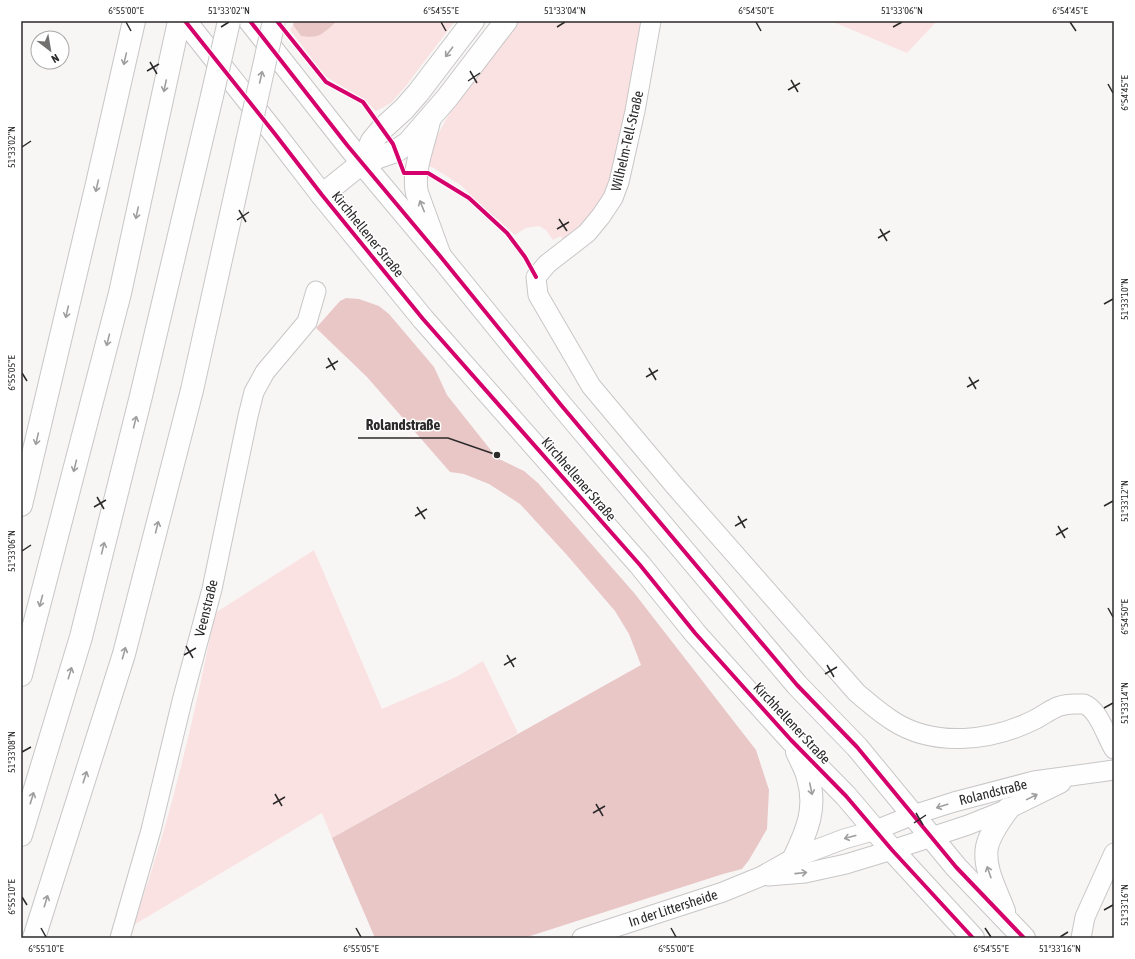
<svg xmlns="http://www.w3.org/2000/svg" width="1135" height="959" viewBox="0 0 1135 959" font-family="'Asap Condensed',sans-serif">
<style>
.green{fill:#fbe2e2}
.forest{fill:#e9c7c7}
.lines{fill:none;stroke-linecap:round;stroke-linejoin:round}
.street-casing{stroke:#c8c6c6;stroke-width:21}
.secondary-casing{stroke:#c8c6c6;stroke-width:24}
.primary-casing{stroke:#c8c6c6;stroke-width:24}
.highway-casing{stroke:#c8c6c6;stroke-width:24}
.street{stroke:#fefefe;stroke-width:19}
.secondary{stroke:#fefefe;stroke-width:22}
.primary{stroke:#fefefe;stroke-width:22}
.highway{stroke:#fefefe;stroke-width:22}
.highway-bridge-casing{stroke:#c8c6c6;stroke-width:24;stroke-linecap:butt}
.highway-bridge{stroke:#fefefe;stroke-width:22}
.cycleway-casing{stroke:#fff;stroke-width:6}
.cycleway{stroke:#d6006c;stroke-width:4}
.oneway{stroke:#9f9e9e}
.ticks{fill:none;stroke:#2b2929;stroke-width:1.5}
.labels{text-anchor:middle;stroke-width:3;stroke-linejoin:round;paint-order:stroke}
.street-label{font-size:14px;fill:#2b2929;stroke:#fff}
.leader{fill:none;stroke:#2b2929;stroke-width:1.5}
.callout-dot{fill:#2b2929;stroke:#fff;stroke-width:1.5}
.callout-label{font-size:15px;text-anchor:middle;font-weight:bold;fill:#2b2929;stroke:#fff;stroke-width:3;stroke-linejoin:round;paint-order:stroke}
.neatline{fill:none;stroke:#2b2929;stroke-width:1.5}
.ticks-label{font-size:10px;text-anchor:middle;fill:#2b2929}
</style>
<rect width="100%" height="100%" fill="#f8f5f5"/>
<g class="green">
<polygon points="337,21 455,21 405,87 391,103 376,111 364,99 326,77 290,30 293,25 301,36 325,32"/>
<path d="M517,21h125l-23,136 -20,52 -35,34 -3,-7 -8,4 -7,-10 -7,-4 -13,2 -11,7 -41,-36 -12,-13 -28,-18 -8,-3c16,-53 58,-100 91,-144z"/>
<polygon points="831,21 937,21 907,53"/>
<path d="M314,550l68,159 74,-32 27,-16 35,72 -186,105 -10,-25 -190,113c7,-20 15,-39 21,-60 26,-82 45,-168 62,-253z"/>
</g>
<g class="forest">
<path d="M294,21h43c-13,12 -17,18 -36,15l-8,-11z"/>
<polygon points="346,298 359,299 379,306 389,314 434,367 447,395 497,458 524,471 538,483 635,594 756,750 769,790 767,829 749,860 742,869 723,874 524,938 375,938 332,838 641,665 629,634 615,611 566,554 520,504 489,484 464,474 450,472 367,377 316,328 340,301"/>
</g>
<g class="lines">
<g class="street-casing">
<g id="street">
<path d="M651,21l-16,90 -16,71 -6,16 -12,18 -14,17 -40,31 -11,13 2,18 53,91 83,99 183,208c12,10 23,20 36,28 42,27 100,20 143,-2 16,-9 22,-16 42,-15 2,0 4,0 6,0 15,6 22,32 30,45"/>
<polyline points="768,876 805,873 846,864 892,850 968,825 1008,809 1061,783"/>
<polyline points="120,938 151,830 182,701 212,589 248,416 254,392 265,372 307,322 316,291"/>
<polyline points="582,938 723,892 762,876 794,858 844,839 876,830 913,815 954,802 1034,781 1114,770"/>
<polyline points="1081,938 1085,917 1114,853"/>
</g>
</g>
<g class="secondary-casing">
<g id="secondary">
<polyline points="362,163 440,256 561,405 797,685 857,747 956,867 1024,938"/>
<polyline points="322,195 423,319 640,565 695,633 791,740 846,796 892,850 973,938"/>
<path d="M794,858c13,-27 23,-50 14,-80 -2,-9 -7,-17 -11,-26"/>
<path d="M1004,911c-7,-19 -21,-43 -17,-64 3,-14 13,-27 21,-38"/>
</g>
</g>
<g class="primary-casing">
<g id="primary">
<polyline points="185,21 275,134 322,195"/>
<polyline points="250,21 362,163"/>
</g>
</g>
<g class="highway-casing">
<g id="highway">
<path d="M429,121c-5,23 -17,49 -12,72l23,63"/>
<polyline points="362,163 372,141 382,129 404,109 418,93 473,21"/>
<polyline points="322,195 362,163 396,151 408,143 447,98 506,21"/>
<polyline points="21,505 96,188 134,21"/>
<polyline points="21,675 120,293 179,21"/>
<polyline points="21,835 81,637 141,396 212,96"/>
<polyline points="34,938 124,654 192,390 247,142"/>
</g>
</g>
<use href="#street" class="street"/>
<use href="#secondary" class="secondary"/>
<use href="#primary" class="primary"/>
<use href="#highway" class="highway"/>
<g class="highway-bridge-casing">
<g id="highway-bridge">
<polyline points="212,96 229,21"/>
<polyline points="247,142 274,21"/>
</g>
</g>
<use href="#highway-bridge" class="highway-bridge"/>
<g class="cycleway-casing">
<g id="cycleway">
<polyline points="185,21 275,134 322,195 423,319 640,565 695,633 791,740 846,796 892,850 973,938"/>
<polyline points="250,21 347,145 440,256 561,405 797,685 857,747 956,867 1024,938"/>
<polyline points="277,21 326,82 363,102 393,144 404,173 428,173 469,198 507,233 525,257 536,277"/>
</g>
</g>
<use href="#cycleway" class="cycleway"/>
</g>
<defs><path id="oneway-shaft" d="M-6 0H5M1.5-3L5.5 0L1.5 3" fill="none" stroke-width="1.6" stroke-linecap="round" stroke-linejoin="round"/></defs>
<g class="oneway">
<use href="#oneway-shaft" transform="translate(449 52) rotate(127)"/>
<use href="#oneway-shaft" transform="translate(125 59) rotate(103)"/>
<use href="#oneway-shaft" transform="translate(261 77) rotate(-77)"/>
<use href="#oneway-shaft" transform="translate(165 86) rotate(102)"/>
<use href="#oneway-shaft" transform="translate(97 186) rotate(103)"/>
<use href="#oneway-shaft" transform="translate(422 206) rotate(-112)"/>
<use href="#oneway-shaft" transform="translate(137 213) rotate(102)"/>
<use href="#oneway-shaft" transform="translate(67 312) rotate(103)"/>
<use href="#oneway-shaft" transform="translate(108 340) rotate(104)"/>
<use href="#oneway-shaft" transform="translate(135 422) rotate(-76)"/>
<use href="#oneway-shaft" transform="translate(37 439) rotate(103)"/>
<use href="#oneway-shaft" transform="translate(75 466) rotate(104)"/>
<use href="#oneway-shaft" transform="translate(157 527) rotate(-76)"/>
<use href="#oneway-shaft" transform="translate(103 548) rotate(-76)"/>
<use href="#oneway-shaft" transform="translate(41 601) rotate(105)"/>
<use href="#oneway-shaft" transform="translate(124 653) rotate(-74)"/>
<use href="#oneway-shaft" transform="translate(70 673) rotate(-73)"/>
<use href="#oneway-shaft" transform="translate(85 777) rotate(-72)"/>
<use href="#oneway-shaft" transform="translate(811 789) rotate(78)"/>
<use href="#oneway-shaft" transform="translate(1032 797) rotate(-26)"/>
<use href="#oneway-shaft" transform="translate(32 798) rotate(-73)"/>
<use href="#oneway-shaft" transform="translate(942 806) rotate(162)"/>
<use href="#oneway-shaft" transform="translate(850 837) rotate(165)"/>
<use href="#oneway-shaft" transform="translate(989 872) rotate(-109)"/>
<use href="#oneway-shaft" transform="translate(801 873) rotate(-6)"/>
<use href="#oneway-shaft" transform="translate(46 901) rotate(-73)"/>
</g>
<path class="ticks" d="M126,22l5,9M441,22l5,9M756,22l5,9M1070,22l6,9M221,27l8,-5M557,27l8,-5M893,27l9,-5M150,62l7,12M147,71l12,-7M470,71l7,12M791,80l7,12M468,81l12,-8M1108,84l5,9M788,90l12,-7M22,147l9,-6M239,210l7,12M559,219l8,12M237,220l12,-8M557,229l12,-7M880,229l7,12M878,238l12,-7M1104,304l9,-5M328,358l7,12M326,368l12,-7M649,368l7,12M22,373l5,8M646,377l12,-7M969,377l7,12M967,387l12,-7M97,497l7,12M1104,506l9,-5M94,507l12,-7M417,507l8,12M415,516l12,-7M738,516l7,12M735,526l12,-7M1058,526l7,12M1056,535l12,-7M22,551l9,-6M1108,608l5,9M186,646l7,12M184,655l12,-7M507,655l7,12M504,665l12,-7M827,665l7,12M825,674l12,-7M1104,708l9,-5M22,752l9,-5M275,794l7,12M273,804l12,-7M596,804l7,12M593,813l12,-7M916,813l7,12M914,823l12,-8M22,897l5,8M1104,910l9,-5M41,928l5,9M356,928l5,9M671,928l5,9M985,928l6,9M1060,937l8,-5"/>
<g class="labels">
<g class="street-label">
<text transform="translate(627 141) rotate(-77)" y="5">Wilhelm-Tell-Straße</text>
<text transform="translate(368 234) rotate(51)" y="5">Kirchhellener Straße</text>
<text transform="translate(579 479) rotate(49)" y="5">Kirchhellener Straße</text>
<text transform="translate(206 608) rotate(-76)" y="5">Veenstraße</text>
<text transform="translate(792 723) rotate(47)" y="5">Kirchhellener Straße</text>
<text transform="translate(993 792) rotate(-14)" y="5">Rolandstraße</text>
<text transform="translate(673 908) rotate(-18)" y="5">In der Littersheide</text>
</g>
</g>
<path class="leader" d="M497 455L448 438H358"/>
<circle class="callout-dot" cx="497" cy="455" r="4"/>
<g class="callout-label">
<text x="403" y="430">Rolandstraße</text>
</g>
<rect width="1135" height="959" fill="none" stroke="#ffffff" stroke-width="44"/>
<g transform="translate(50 50) rotate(149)"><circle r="19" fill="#ffffff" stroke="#aaa9a9"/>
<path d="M0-3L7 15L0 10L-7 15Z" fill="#737070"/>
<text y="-6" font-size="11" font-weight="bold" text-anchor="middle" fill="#2b2929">N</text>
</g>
<rect x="22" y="22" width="1091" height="915" class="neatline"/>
<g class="ticks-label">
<text x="126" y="14">6°55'00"E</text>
<text x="229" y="14">51°33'02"N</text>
<text x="441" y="14">6°54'55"E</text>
<text x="565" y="14">51°33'04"N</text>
<text x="756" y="14">6°54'50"E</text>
<text x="902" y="14">51°33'06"N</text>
<text x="1070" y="14">6°54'45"E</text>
<text transform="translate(1124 93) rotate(-90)" y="4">6°54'45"E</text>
<text transform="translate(11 147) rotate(-90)" y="4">51°33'02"N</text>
<text transform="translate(1124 299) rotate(-90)" y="4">51°33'10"N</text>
<text transform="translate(11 373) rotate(-90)" y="4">6°55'05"E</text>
<text transform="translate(1124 501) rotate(-90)" y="4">51°33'12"N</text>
<text transform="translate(11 551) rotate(-90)" y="4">51°33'06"N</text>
<text transform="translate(1124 617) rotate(-90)" y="4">6°54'50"E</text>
<text transform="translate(1124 703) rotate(-90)" y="4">51°33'14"N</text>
<text transform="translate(11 752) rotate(-90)" y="4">51°33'08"N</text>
<text transform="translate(11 897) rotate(-90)" y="4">6°55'10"E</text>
<text transform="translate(1124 905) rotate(-90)" y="4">51°33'16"N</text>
<text x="46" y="952">6°55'10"E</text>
<text x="361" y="952">6°55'05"E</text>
<text x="676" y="952">6°55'00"E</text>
<text x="991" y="952">6°54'55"E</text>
<text x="1060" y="952">51°33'16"N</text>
</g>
</svg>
